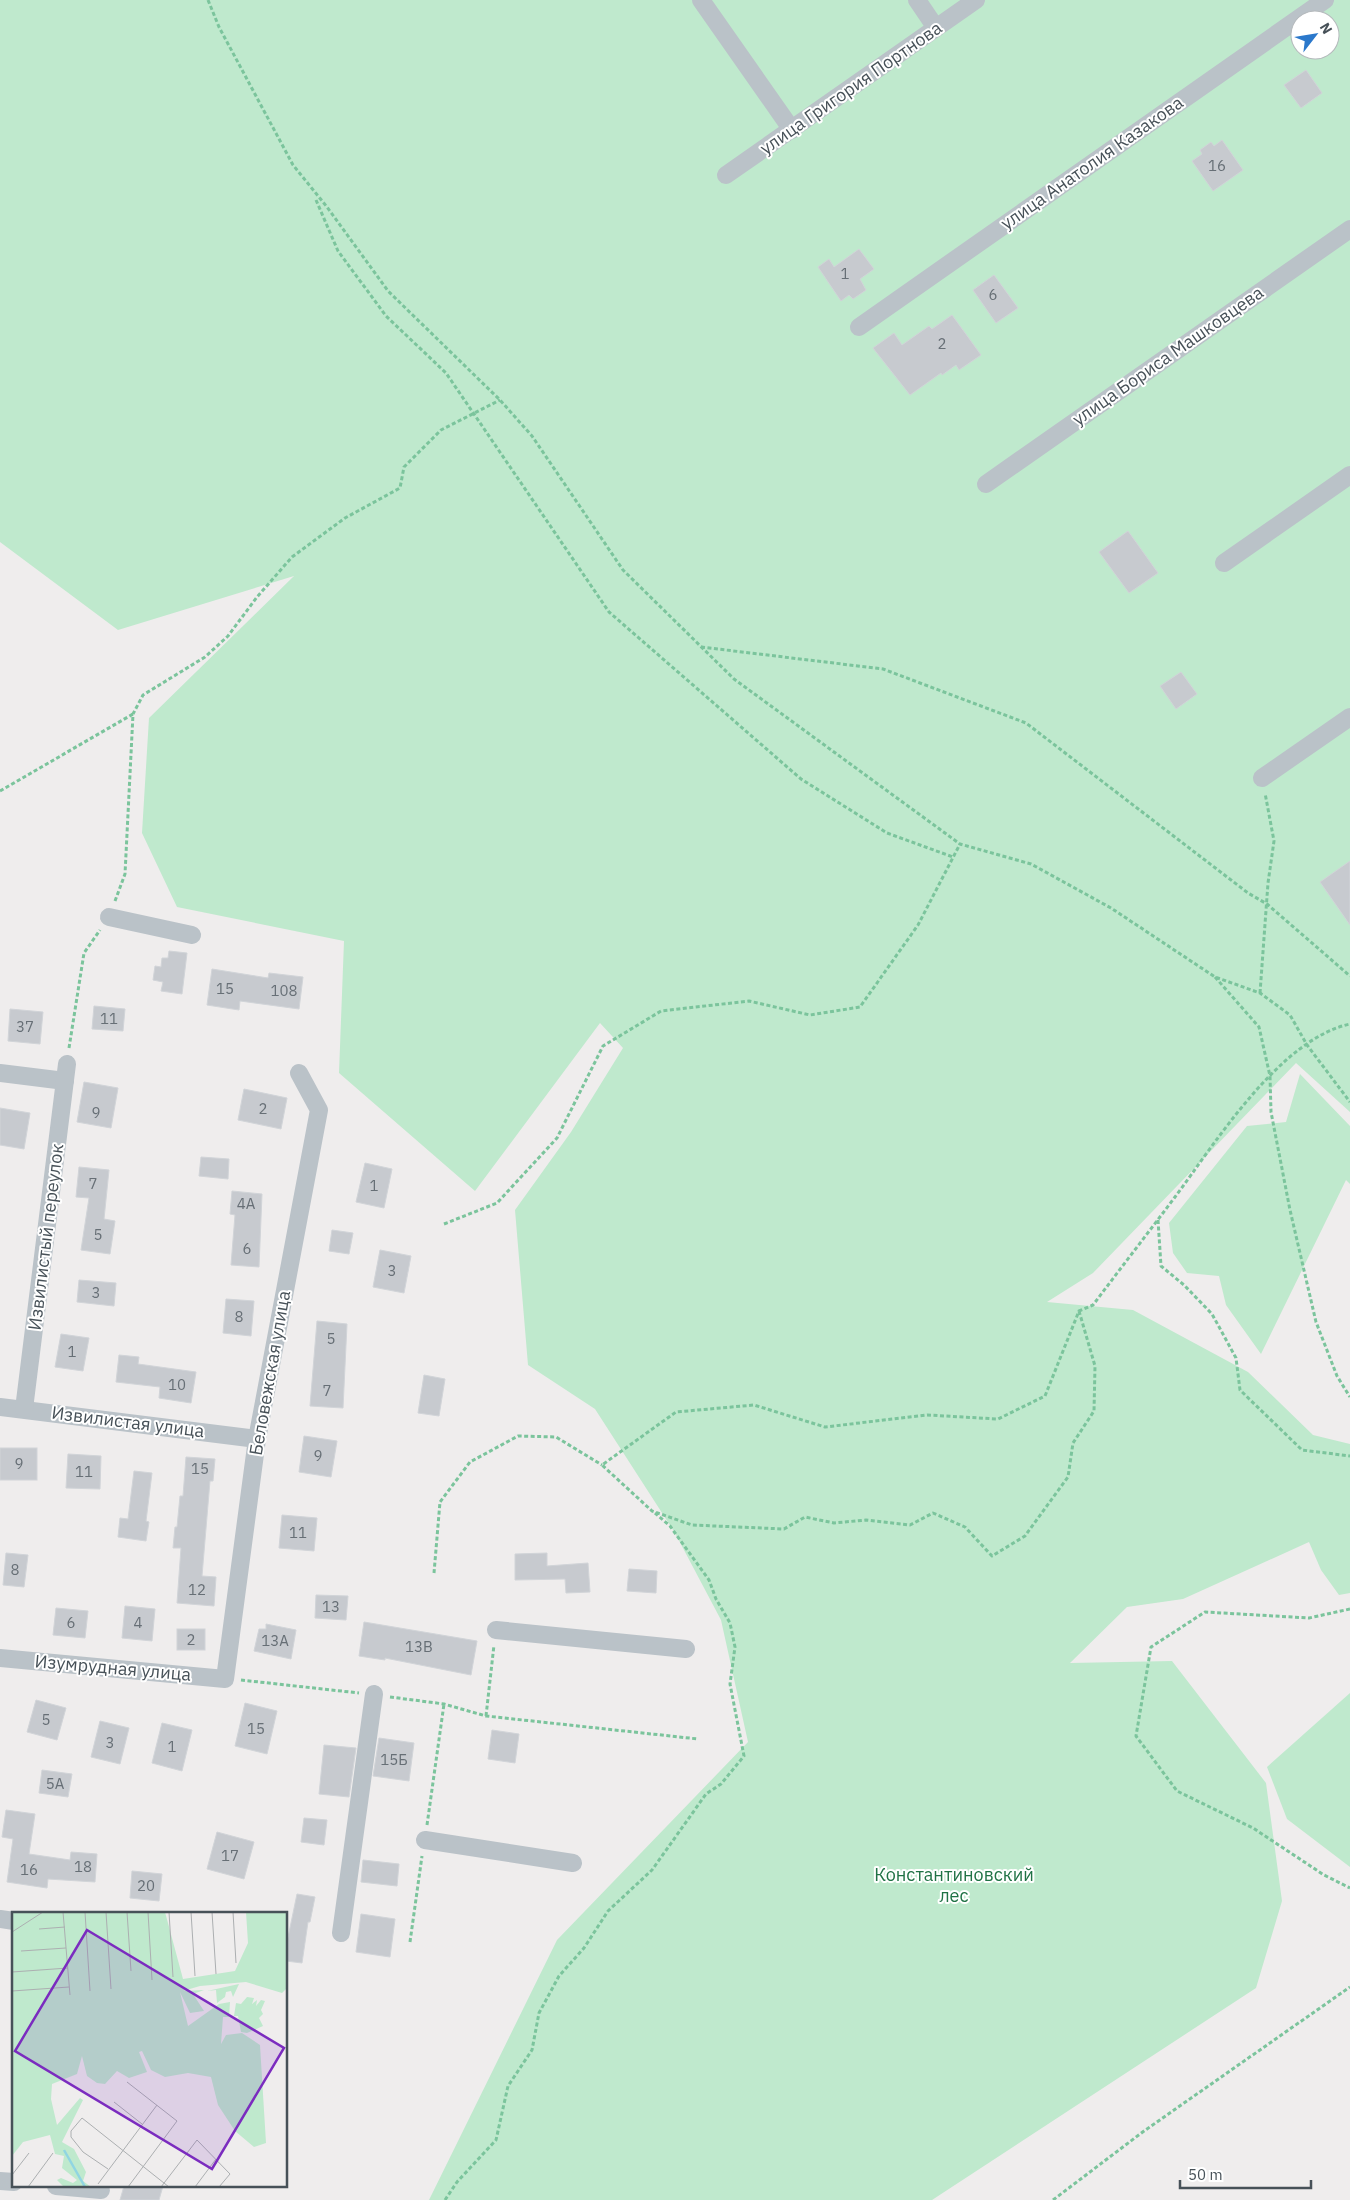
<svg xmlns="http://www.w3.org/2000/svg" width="1350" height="2200" viewBox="0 0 1350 2200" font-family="'IBM Plex Sans',sans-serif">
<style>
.green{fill:#bfe9cd;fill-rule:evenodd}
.building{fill:#c7cacf;stroke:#d1d4d8}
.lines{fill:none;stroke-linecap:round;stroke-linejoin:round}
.path{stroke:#7bc49c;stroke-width:3;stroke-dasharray:4 2.5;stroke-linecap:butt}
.minor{stroke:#bac2c8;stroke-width:18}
.labels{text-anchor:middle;stroke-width:4;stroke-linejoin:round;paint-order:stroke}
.number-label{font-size:15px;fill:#676f76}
.street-label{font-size:18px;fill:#475158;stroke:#fff}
.park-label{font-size:18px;fill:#207245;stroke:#fff}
.inset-river{fill:none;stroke:#90d5e2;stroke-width:2.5}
.inset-road{fill:none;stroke:#acafb1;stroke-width:1}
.view{fill:#7b2cbf;fill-opacity:0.15;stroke:#7b2cbf;stroke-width:2.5}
.inset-edge{fill:none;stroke:#475158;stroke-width:2.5}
</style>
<rect width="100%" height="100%" fill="#efeded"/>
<g class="green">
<path d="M0,0h1350v1112l-54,-49 -203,210 -46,29 86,8 115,62 65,63 37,9v149l-11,2 -18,-25 -12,-28 -126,57 -56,8 -57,56 102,-2 94,122 16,118 -26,87 -324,212h-503l128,-260 191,-198 -27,-122 -46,-87 -80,-124 -67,-44 -13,-155 56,-78 52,-84 -23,-25 -125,168 -136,-118 5,-132 -167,-34 -35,-74 7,-115 145,-142 -176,54 -118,-88zM1300,20h30v30h-30z"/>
<polygon points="1300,1074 1350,1126 1350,1184 1346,1180 1261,1354 1226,1305 1219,1276 1187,1273 1173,1253 1169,1223 1247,1126 1286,1122"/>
<polygon points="1350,1693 1350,1867 1287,1819 1267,1767"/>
</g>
<g class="building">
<polygon points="1306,70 1322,93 1301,108 1284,85"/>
<polygon points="1222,140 1243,170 1213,191 1192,161 1202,154 1200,150 1211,142 1214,146"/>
<polygon points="859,249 874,269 860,279 866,290 853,299 849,295 841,301 818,267 829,259 834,267"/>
<polygon points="994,275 1018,308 996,323 973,290"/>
<polygon points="952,315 981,355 959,370 956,365 942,375 941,373 910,395 873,348 894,333 902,345 929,326 932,329"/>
<polygon points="1128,531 1158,573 1129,593 1099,552"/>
<polygon points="1181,672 1197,694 1176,709 1160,686"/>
<polygon points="1350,861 1350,925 1320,882"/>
<polygon points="169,951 187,953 182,994 161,991 163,982 153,980 155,966 161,967 162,958 168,958"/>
<polygon points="212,969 268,978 269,973 303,977 299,1009 240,1001 239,1010 207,1005"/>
<polygon points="94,1006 125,1009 123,1031 92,1029"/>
<polygon points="10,1009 43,1012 40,1044 8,1041"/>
<polygon points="84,1082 118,1088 111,1128 77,1122"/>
<polygon points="244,1089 287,1098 281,1129 238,1120"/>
<polygon points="0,1108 30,1113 24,1149 0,1145"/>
<polygon points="201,1157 229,1159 228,1179 199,1176"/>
<polygon points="365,1163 392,1169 384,1208 356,1202"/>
<polygon points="79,1167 109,1170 104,1219 115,1221 110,1254 81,1250 89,1198 76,1197"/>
<polygon points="232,1191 262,1194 259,1267 231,1265 235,1215 230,1214"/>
<polygon points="332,1230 353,1233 349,1254 329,1251"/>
<polygon points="380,1250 411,1256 404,1293 373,1287"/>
<polygon points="79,1280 116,1283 114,1306 77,1302"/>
<polygon points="226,1299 254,1301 251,1336 223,1333"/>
<polygon points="317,1321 347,1324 343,1408 310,1406"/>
<polygon points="61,1334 89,1338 83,1371 55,1367"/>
<polygon points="119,1355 139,1357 138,1364 196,1372 191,1403 159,1398 160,1387 116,1382"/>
<polygon points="424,1375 445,1379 439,1416 418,1413"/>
<polygon points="304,1436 337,1441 331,1477 299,1472"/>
<rect x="0" y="1448" width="37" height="32"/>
<polygon points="68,1454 101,1456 100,1489 66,1488"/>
<polygon points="186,1457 215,1459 213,1481 210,1481 202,1576 216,1577 214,1606 177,1603 181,1548 173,1548 175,1527 177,1527 180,1496 183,1496"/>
<polygon points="134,1471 152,1473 146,1521 149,1522 146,1541 118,1537 120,1518 128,1519"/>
<polygon points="282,1515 317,1518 314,1551 279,1548"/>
<polygon points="6,1553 28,1555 24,1587 3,1585"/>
<polygon points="547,1553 547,1566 588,1563 590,1592 566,1593 565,1579 515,1580 515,1554"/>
<polygon points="629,1569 657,1571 656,1593 627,1591"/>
<polygon points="316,1595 348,1596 346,1620 315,1618"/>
<polygon points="125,1606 155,1609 152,1641 122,1638"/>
<polygon points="56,1608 88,1611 85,1638 53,1635"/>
<polygon points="364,1622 477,1641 471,1675 385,1658 385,1660 359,1656"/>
<polygon points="266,1624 296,1630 291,1659 254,1651 259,1629 266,1629"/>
<rect x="177" y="1629" width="28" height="21"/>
<polygon points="36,1700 66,1708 57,1740 27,1732"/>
<polygon points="245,1703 277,1711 267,1754 235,1746"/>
<polygon points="100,1721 129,1728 120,1764 91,1757"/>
<polygon points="162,1723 192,1730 182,1771 152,1763"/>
<polygon points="492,1730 519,1734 515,1763 488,1759"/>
<polygon points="379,1738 414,1743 409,1781 373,1776"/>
<polygon points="324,1745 356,1748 349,1797 319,1794"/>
<polygon points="42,1770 72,1774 68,1797 39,1793"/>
<polygon points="6,1810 35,1814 29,1854 70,1860 71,1852 97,1854 95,1882 48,1879 47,1888 7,1882 13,1839 2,1837"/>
<polygon points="304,1818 327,1820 324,1845 301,1842"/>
<polygon points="217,1832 254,1842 244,1879 207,1869"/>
<polygon points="363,1860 399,1864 397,1886 361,1882"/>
<polygon points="132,1871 162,1874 159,1901 130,1898"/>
<polygon points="297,1894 315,1897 310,1922 308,1922 302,1963 286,1961 286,1947"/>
<polygon points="361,1914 395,1919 390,1957 356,1952"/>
<polygon points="124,2186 163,2186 159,2200 120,2200"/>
</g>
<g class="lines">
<g class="path">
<polyline points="208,0 219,27 293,165 327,207 388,291 500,400 532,436 623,570 734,679 960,844 1031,864 1111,908 1215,977 1260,993 1290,1015 1307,1045 1350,1102"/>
<polyline points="316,200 338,251 386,316 446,373 609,612 801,779 887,833 953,857"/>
<polyline points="701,647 883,669 1026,723 1248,893 1267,904 1350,976"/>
<polyline points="0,791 133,714"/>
<polyline points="115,901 125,874 133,714 143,695 205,657 228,636 257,597 292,557 345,518 400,488 404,467 441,430 500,400"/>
<polyline points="1215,977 1259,1027 1270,1076 1271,1112 1290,1210 1316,1322 1337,1376 1350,1397"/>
<polyline points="1260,993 1268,883 1274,841 1265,793"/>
<polyline points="69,1048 84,953 100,930"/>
<polyline points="1158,1220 1161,1266 1184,1285 1212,1314 1236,1358 1240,1390 1302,1450 1350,1456"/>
<polyline points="444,1224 497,1203 557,1138 603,1046 661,1011 749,1001 810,1015 860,1007 918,925 960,844"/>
<path d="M1079,1311l16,55 -1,45 -21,32 -5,34 -43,59 -33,20 -27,-29 -32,-14 -23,12 -44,-5 -32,3 -29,-6 -21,12 -92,-4 -40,-14 -50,-46 74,-53 78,-7 71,22 102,-12 71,4 47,-23 34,-85 14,-6c27,-36 55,-72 82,-108 41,-55 105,-158 175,-173"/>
<polyline points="434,1573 440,1502 470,1462 518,1436 556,1437 602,1465"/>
<polyline points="1350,1609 1309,1618 1205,1612 1151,1647 1136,1736 1177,1791 1253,1828 1324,1875 1350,1888"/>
<polyline points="241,1680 359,1693"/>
<polyline points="390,1697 444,1704 486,1716 698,1739"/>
<polyline points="486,1716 494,1645"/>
<polyline points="427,1825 444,1704"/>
<polyline points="410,1942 422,1856"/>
<polyline points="445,2200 457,2182 496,2140 508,2086 532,2050 539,2013 559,1976 584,1948 608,1911 652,1870 706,1794 721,1784 744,1756 730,1684 735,1647 730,1623 716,1599 709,1580 670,1526 655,1513"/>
<polyline points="1053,2200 1144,2131 1350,1987"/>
</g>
<g class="minor">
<polyline points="701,0 792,130"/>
<polyline points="917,0 936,28"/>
<polyline points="726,175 976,0"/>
<polyline points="859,327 1325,0"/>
<polyline points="986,484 1350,229"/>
<polyline points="1224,563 1350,475"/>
<polyline points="1262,778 1350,717"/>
<polyline points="109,917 192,935"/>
<polyline points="0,1073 65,1081"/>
<polyline points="0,1407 257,1439"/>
<polyline points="24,1409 67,1064"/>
<polyline points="496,1630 686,1649"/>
<polyline points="0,1658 225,1679 257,1439 319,1110 299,1073"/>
<polyline points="425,1840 573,1863"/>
<polyline points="0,1919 14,1921"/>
<polyline points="341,1933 374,1694"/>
<polyline points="0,2181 14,2182"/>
<polyline points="56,2186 101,2190"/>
</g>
</g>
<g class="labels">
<g class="number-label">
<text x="1217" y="171">16</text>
<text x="845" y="279">1</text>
<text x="993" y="300">6</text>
<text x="942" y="349">2</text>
<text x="225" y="994">15</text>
<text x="284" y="996">108</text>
<text x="109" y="1024">11</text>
<text x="25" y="1032">37</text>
<text x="263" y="1114">2</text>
<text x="96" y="1118">9</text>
<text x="93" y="1189">7</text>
<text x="374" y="1191">1</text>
<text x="246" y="1209">4А</text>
<text x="98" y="1240">5</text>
<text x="247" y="1254">6</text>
<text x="392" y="1276">3</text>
<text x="96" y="1298">3</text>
<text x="239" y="1322">8</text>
<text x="331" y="1344">5</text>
<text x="72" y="1357">1</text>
<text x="177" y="1390">10</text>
<text x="327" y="1396">7</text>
<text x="318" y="1461">9</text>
<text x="19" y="1469">9</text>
<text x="200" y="1474">15</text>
<text x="84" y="1477">11</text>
<text x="298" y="1538">11</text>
<text x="15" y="1575">8</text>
<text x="197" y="1595">12</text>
<text x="331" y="1612">13</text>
<text x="71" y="1628">6</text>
<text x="138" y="1628">4</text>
<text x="191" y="1645">2</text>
<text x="275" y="1646">13А</text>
<text x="419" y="1652">13В</text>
<text x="46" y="1725">5</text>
<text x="256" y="1734">15</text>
<text x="110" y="1748">3</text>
<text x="172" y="1752">1</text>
<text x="394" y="1765">15Б</text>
<text x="55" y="1789">5А</text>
<text x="230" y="1861">17</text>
<text x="83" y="1872">18</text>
<text x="29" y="1875">16</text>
<text x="146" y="1891">20</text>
</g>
<g class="street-label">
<text transform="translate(851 88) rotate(-35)" y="6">улица Григория Портнова</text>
<text transform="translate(1092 163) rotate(-35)" y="6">улица Анатолия Казакова</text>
<text transform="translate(1168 356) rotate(-35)" y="6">улица Бориса Машковцева</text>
<text transform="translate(46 1237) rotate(-83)" y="6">Извилистый переулок</text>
<text transform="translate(270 1373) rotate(-80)" y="6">Беловежская улица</text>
<text transform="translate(128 1422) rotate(7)" y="6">Извилистая улица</text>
<text transform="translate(113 1668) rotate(5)" y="6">Изумрудная улица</text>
</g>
<g class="park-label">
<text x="954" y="1881">Константиновский<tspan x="954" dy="21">лес</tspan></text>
</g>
</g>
<g transform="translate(12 1912)">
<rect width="275" height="275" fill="#efeded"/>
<path d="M0,0h153l18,67 52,-8 13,-28 -2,-31h41v76l-5,5 -36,-11 -46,4 -17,5 21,-1 -11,4 11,17 -14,2 -10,-21 8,34 31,-22 11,-2 -1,15h-6l-2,27 5,-9 16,-2 18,12 6,98 -12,4 -19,-16 -17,-26 -7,-28 -23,-4 -23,4 -14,-7 -9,-19 -3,1 8,20 -18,6 -12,-7 -12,13 -8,-1 -10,-7 -5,-20 -5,18 -25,10 -1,15 6,26 23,-27 3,2 -21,42 12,7 12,23 -3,9 8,6h-27l-7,-7 4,-2 12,5 4,-3 -15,-12 2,-12 -9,-2 -5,-19 -27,7 -11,14zM227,72l-6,13 -2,-6 -5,1 -1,5 -8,6 -1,-13 -9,1zM235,85l7,1 -2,6 5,-4 -1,6 5,-6 4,1 -4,9 2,4 -4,4 4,8 -16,7 -6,-1 -3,-16h-4l2,-13 5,1z" fill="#bfe9cd"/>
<path class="inset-river" d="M52,238l21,37"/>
<path class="inset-road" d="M51,0l7,83M73,0l5,79M94,0l5,77M115,0l4,59M136,0l4,68M157,0l4,65M179,0l4,64M200,0l4,62M221,0l3,51M27,17l26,-2M0,20l31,-20M9,39l45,-3M0,60l56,-4M0,79l57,-4M115,170l50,39 -49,66M102,190l28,22M96,257l-25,-17 -12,-15v-6l11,-13 87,69M0,263l17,-22M86,272l59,-79M16,275l25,-34M149,275l36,-47 33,34 -11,13M183,275l21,-28"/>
<path class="view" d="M75,18l197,118 -72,121 -197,-118z"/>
<rect width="275" height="275" class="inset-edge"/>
</g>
<g transform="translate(1315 35) rotate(59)"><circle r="24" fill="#ffffff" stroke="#b5b9bc"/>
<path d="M0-4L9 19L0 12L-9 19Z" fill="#2b78cb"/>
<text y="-8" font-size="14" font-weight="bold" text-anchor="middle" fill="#475158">N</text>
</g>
<path d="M1180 2180v8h131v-8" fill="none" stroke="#475158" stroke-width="2.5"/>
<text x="1188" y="2180" font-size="15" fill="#475158" stroke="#ffffff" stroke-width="4" paint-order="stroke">50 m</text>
</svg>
